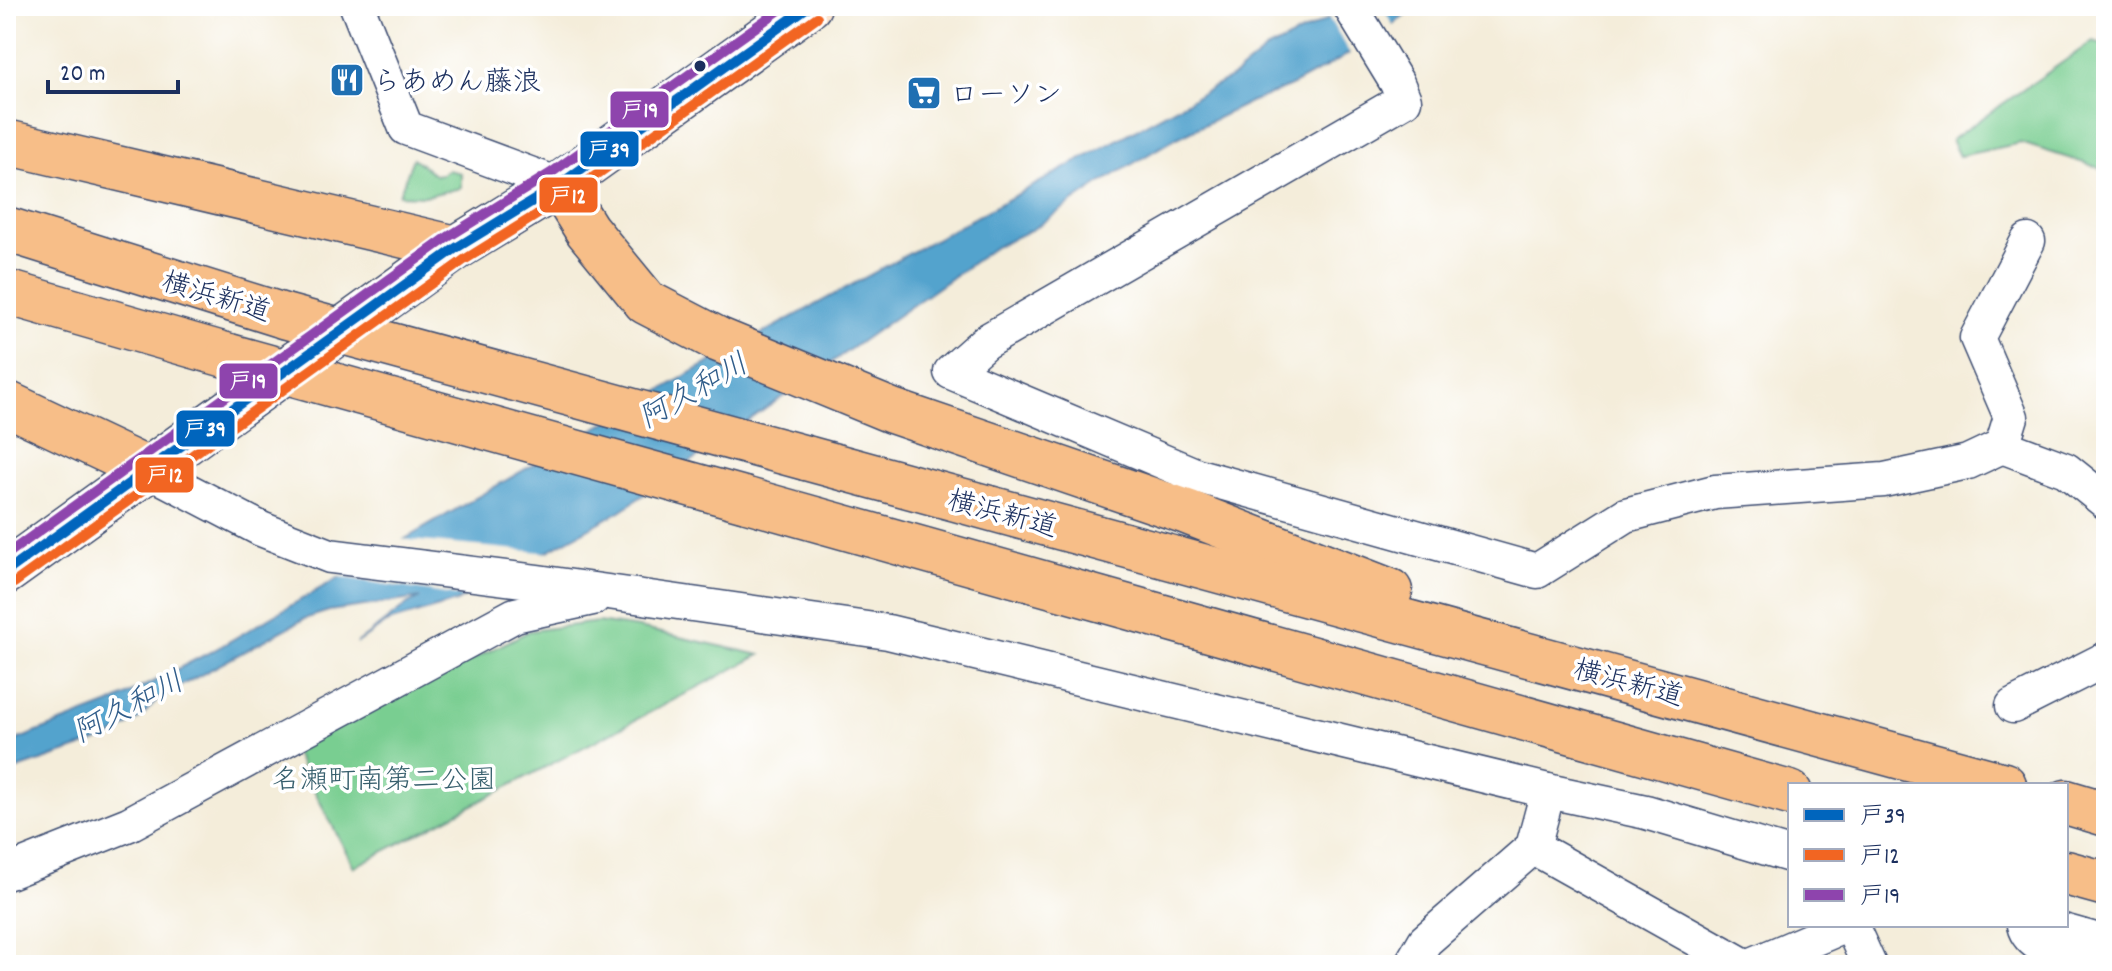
<svg xmlns="http://www.w3.org/2000/svg" width="2112" height="971" viewBox="0 0 2112 971" font-family="Dekko,'Klee One',sans-serif">
<style>
.green{fill:#79ce91;stroke:#4a7e78;stroke-width:2}
.water{fill:#53a3cd;stroke:#376996;stroke-width:2}
.pier{fill:#f4edda}
.lines{fill:none;stroke-linecap:round;stroke-linejoin:round}
.street-casing{stroke:#3c4c71;stroke-width:37}
.secondary-casing{stroke:#3c4c71;stroke-width:47}
.highway-casing{stroke:#3c4c71;stroke-width:47}
.street{stroke:#fff;stroke-width:34}
.secondary{stroke:#fce5cf;stroke-width:44}
.highway{stroke:#f7be88;stroke-width:44}
.highway-bridge-casing{stroke:#3c4c71;stroke-width:47;stroke-linecap:butt}
.highway-bridge{stroke:#f7be88;stroke-width:44}
.bus-1-casing{stroke:#fff;stroke-width:16}
.bus-2-casing{stroke:#fff;stroke-width:16}
.bus-3-casing{stroke:#fff;stroke-width:16}
.bus-1{stroke:#0065bd;stroke-width:10}
.bus-2{stroke:#f26522;stroke-width:10}
.bus-3{stroke:#8e44ad;stroke-width:10}
.bus-dot{fill:#1b2f5e;stroke:#fff;stroke-width:3}
.labels{text-anchor:middle;stroke-width:7;stroke-linejoin:round;paint-order:stroke}
.poi-label{font-size:28px;fill:#1b2f5e;stroke:#fff;text-anchor:start}
.street-label{font-size:28px;fill:#1b2f5e;stroke:#fff}
.park-label{font-size:28px;fill:#375f6d;stroke:#fff}
.water-label{font-size:30px;font-style:italic;fill:#315d8a;stroke:#fff}
.line-badge{stroke:#fff;stroke-width:3}
.badge-label{font-size:22px;text-anchor:middle;font-weight:bold;fill:#fff}
</style>
<rect width="100%" height="100%" fill="#fff"/>
<filter id="ink" filterUnits="userSpaceOnUse"><feTurbulence type="fractalNoise" baseFrequency=".0125" numOctaves="2"/><feDisplacementMap in="SourceGraphic" scale="16" xChannelSelector="R" yChannelSelector="G"/><feConvolveMatrix kernelMatrix="1 2 1 2 8 2 1 2 1" color-interpolation-filters="sRGB"/></filter>
<filter id="wash" filterUnits="userSpaceOnUse"><feTurbulence type="fractalNoise" baseFrequency=".006" numOctaves="4" result="noise"/><feDisplacementMap in="SourceGraphic" scale="32" xChannelSelector="R" yChannelSelector="G"/><feGaussianBlur stdDeviation="1.8" result="paint"/><feColorMatrix in="noise" values="0 0 0 0 0 0 0 0 0 0 0 0 0 0 0 0 0 1.4 0 .05"/><feComposite in="paint" operator="in"/></filter>
<g filter="url(#wash)">
<rect width="100%" height="100%" fill="#f4edda"/>
<g class="green">
<polygon points="2093,41 2106,45 2106,170 2021,143 1959,156 1951,140"/>
<polygon points="413,158 435,175 442,174 448,170 461,173 461,188 425,196 399,195"/>
<polygon points="598,622 639,628 760,655 354,867 293,750 529,631"/>
</g>
<polygon class="water" points="1354,6 1420,6 1339,60 1289,87 1250,102 1171,141 1104,181 1033,229 995,247 622,510 456,602 388,622 357,643 408,604 420,598 329,611 304,619 160,697 139,719 110,737 6,773 6,744 110,704 216,649 694,371 1234,76 1266,50"/>
<g class="pier">
<polygon points="1345,6 1382,6 1395,28 1352,57 1327,15"/>
<polygon points="399,539 552,553 471,598 334,576"/>
</g>
</g>
<g filter="url(#ink)">
<g class="lines">
<g class="street-casing">
<g id="street">
<polyline points="357,6 406,128 559,185"/>
<polyline points="1350,6 1397,83 1404,100 985,342 951,372 1195,475 1537,571 1626,515 1715,492 1884,480 1968,462 2002,446 2066,470 2106,502"/>
<polyline points="2002,446 2011,417 1977,338 2028,241"/>
<polyline points="148,470 261,529 330,556 538,582 888,632 1548,791 1646,812 1790,855"/>
<polyline points="2013,706 2106,659"/>
<polyline points="1533,847 1743,965"/>
<polyline points="6,873 129,824 515,615 593,598"/>
<polyline points="1851,925 1869,965"/>
<path d="M2024,925c6,26 48,32 70,40"/>
<polyline points="2049,927 2106,943"/>
<polyline points="1411,965 1425,941 1533,847 1548,791"/>
<polyline points="1752,965 1846,925"/>
</g>
</g>
<g class="secondary-casing">
<polyline id="secondary" points="6,572 456,248 559,185 809,6"/>
</g>
<g class="highway-casing">
<g id="highway">
<polyline points="6,142 456,248"/>
<polyline points="559,185 587,230 646,302 719,340 892,411 1187,512 1390,591"/>
<polyline points="6,229 284,316"/>
<polyline points="6,292 229,356"/>
<polyline points="6,403 148,470"/>
<polyline points="806,458 2004,785"/>
<polyline points="747,500 1790,793"/>
<polyline points="2066,802 2106,814"/>
<polyline points="2066,873 2106,884"/>
</g>
</g>
<use href="#street" class="street"/>
<use href="#secondary" class="secondary"/>
<use href="#highway" class="highway"/>
<g class="highway-bridge-casing">
<g id="highway-bridge">
<polyline points="284,316 806,458"/>
<polyline points="229,356 747,500"/>
</g>
</g>
<use href="#highway-bridge" class="highway-bridge"/>
<g class="bus-1-casing">
<polyline id="bus-1" points="6,572 456,248 559,185 809,6"/>
</g>
<g class="bus-2-casing">
<polyline id="bus-2" points="14,583 464,260 567,196 817,17"/>
</g>
<g class="bus-3-casing">
<polyline id="bus-3" points="6,555 448,237 551,173 785,6"/>
</g>
<use href="#bus-1" class="bus-1"/>
<use href="#bus-2" class="bus-2"/>
<use href="#bus-3" class="bus-3"/>
</g>
</g>
<defs>
<g id="restaurant-square" transform="scale(1.8)"><rect x="-9" y="-9" width="18" height="18" rx="4" fill="#1f6fb2" stroke="#fff"/><path d="M-5-6h1v4h1v-4h1v4h1v-4h1v5L-1.5 .5V6h-2V.5L-5-1ZM5-6V6H3V1.5H1.5Q1.5-4 5-6Z" fill="#fff"/></g>
<g id="supermarket-square" transform="scale(1.8)"><rect x="-9" y="-9" width="18" height="18" rx="4" fill="#1f6fb2" stroke="#fff"/><path d="M-6-5.5h2.5l.6 2H6L4.5 2H-2.5L-4.4-4H-6ZM-1.5 3.2a1.3 1.3 0 1 0 .1 0ZM3 3.2a1.3 1.3 0 1 0 .1 0Z" fill="#fff"/></g>
</defs>
<g fill-rule="evenodd">
<use href="#restaurant-square" x="347" y="80"/>
<use href="#supermarket-square" x="924" y="93"/>
</g>
<circle class="bus-dot" cx="700" cy="66" r="7"/>
<g class="labels">
<g class="poi-label">
<text x="373" y="90">らあめん藤浪</text>
<text x="950" y="103">ローソン</text>
</g>
<g class="street-label">
<text transform="translate(217 295) rotate(17)" y="10">横浜新道</text>
<text transform="translate(1003 512) rotate(15)" y="10">横浜新道</text>
<text transform="translate(1629 681) rotate(15)" y="10">横浜新道</text>
</g>
<g class="park-label">
<text x="384" y="788">名瀬町南第二公園</text>
</g>
<g class="water-label">
<text transform="translate(693 390) rotate(-30)" y="10">阿久和川</text>
<text transform="translate(128 706) rotate(-28)" y="10">阿久和川</text>
</g>
</g>
<g class="line-badge">
<rect x="609" y="90" width="61" height="39" rx="8" fill="#8e44ad"/>
<rect x="579" y="130" width="61" height="38" rx="8" fill="#0065bd"/>
<rect x="538" y="176" width="61" height="38" rx="8" fill="#f26522"/>
<rect x="218" y="362" width="61" height="38" rx="8" fill="#8e44ad"/>
<rect x="175" y="409" width="61" height="39" rx="8" fill="#0065bd"/>
<rect x="134" y="456" width="61" height="38" rx="8" fill="#f26522"/>
</g>
<g class="badge-label">
<text x="640" y="117">戸19</text>
<text x="609" y="157">戸39</text>
<text x="568" y="203">戸12</text>
<text x="248" y="388">戸19</text>
<text x="205" y="436">戸39</text>
<text x="165" y="482">戸12</text>
</g>
<rect width="2112" height="971" fill="none" stroke="#fff" stroke-width="32"/>
<rect x="1788" y="783" width="280" height="144" fill="#ffffff" stroke="#a4acbf" stroke-width="2"/>
<rect x="1804" y="809" width="40" height="12" fill="#0065bd" stroke="#a4acbf" stroke-width="2"/>
<text x="1860" y="823" font-size="24" fill="#1b2f5e">戸39</text>
<rect x="1804" y="849" width="40" height="12" fill="#f26522" stroke="#a4acbf" stroke-width="2"/>
<text x="1860" y="863" font-size="24" fill="#1b2f5e">戸12</text>
<rect x="1804" y="889" width="40" height="12" fill="#8e44ad" stroke="#a4acbf" stroke-width="2"/>
<text x="1860" y="903" font-size="24" fill="#1b2f5e">戸19</text>
<path d="M48 80v12h130v-12" fill="none" stroke="#1b2f5e" stroke-width="4"/>
<text x="60" y="80" font-size="24" fill="#1b2f5e" stroke="#ffffff" stroke-width="6" paint-order="stroke">20 m</text>
</svg>
